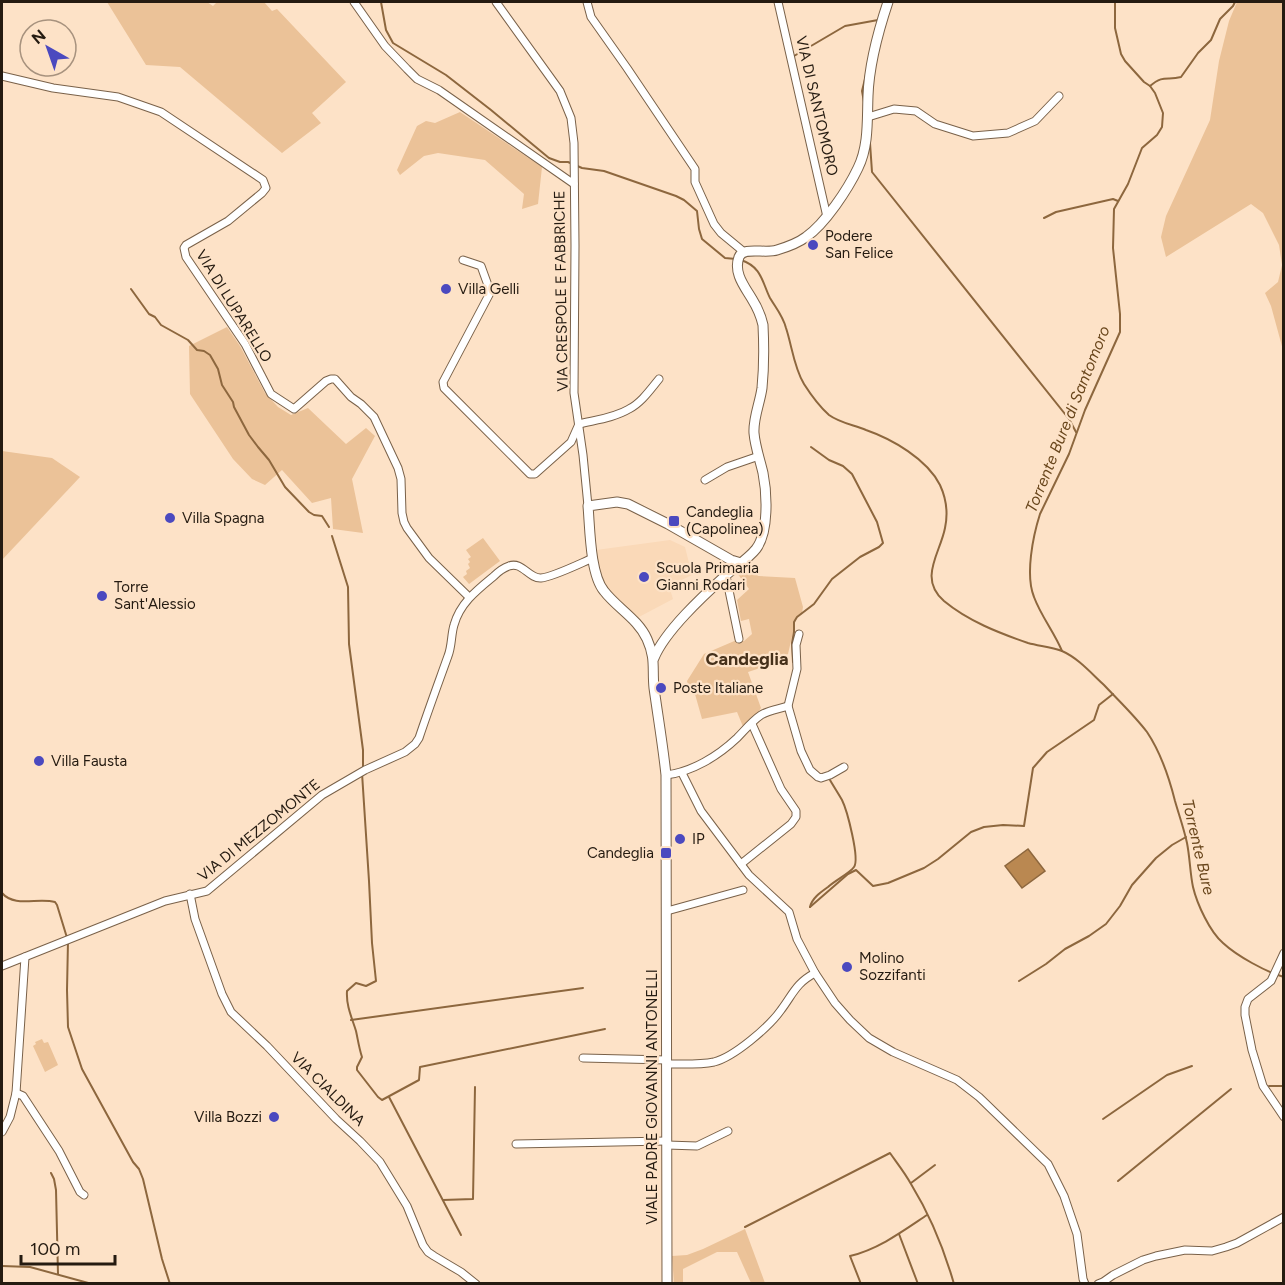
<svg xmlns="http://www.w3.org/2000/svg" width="1285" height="1285" viewBox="0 0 1285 1285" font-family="Figtree,sans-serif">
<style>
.built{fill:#fad9b8}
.green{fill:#ebc298}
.water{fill:#ba8851;stroke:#8d673e;stroke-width:1.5}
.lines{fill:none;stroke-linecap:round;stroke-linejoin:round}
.stream{stroke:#8d673e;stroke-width:2}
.minor-casing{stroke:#796149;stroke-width:9}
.major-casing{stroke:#796149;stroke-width:11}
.minor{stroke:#fff;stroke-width:7}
.major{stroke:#fff;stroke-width:9}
.poi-dot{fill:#4b49bf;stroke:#fde2c7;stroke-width:2}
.labels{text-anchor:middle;stroke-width:4.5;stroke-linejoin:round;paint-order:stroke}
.street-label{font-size:15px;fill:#251b11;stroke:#fde2c7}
.poi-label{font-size:15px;fill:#251b11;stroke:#fde2c7;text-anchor:start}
.water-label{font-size:16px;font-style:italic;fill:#69461c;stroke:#fde2c7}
.quarter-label{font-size:18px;font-weight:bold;fill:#45301a;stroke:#fde2c7}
</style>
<rect width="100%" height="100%" fill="#fde2c7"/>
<polygon class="built" points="670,540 685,547 692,575 669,586 673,599 637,618 605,588 600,575 596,550"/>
<g class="green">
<polygon points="107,2 207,2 213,6 217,2 264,2 272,11 277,9 346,82 312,113 321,123 282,153 180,67 146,65"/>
<polygon points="1237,2 1283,2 1283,350 1271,306 1265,293 1278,282 1282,265 1279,245 1263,213 1251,204 1166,257 1161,237 1166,216 1210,120 1219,61 1229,21"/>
<polygon points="460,112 542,167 538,204 522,209 524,194 485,160 438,153 424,156 400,175 397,170 417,126 426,121 435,123"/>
<polygon points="227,327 240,346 265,393 278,407 291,415 308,408 346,444 366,428 375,436 352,479 363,533 333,529 331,498 312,503 282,470 265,485 252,479 233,459 190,394 189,346"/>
<polygon points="2,451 52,458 80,477 2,560"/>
<polygon points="483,538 500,561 469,584 463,577 467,574 466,571 470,568 468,564 470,562 468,559 471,557 466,550"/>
<polygon points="750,562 758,576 795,578 803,607 802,613 796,619 788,654 776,663 748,672 761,708 753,720 744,729 737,712 702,719 693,687 689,688 687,681 704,654 739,639 744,641 752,634 749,619 741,621 737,600 749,589 737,573"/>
<polygon points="42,1039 44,1043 48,1042 58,1065 45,1072 33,1046 36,1044 35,1042"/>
<polygon points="745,1229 765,1283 751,1283 737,1252 717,1252 683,1269 683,1283 674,1283 672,1256 687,1255 703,1249"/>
</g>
<polygon class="water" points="1028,849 1045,871 1022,888 1005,866"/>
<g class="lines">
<g class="stream">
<polyline points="381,2 386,30 393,43 446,75 491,110 549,158 560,162 568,162 582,168 604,171 676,196 684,200 697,211 699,229 702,239 725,258 736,259"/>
<polyline points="794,56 845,26 878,20"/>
<path d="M1150,86c14,-12 17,-5 31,-9l17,-24 13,-13 9,-21 13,-13 2,-4"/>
<polyline points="864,102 862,91 866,75"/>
<polyline points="870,143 872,172 1069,419 1076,432"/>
<polyline points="1044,218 1056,212 1113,199 1118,201"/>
<path d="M741,260c21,7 21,22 29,38 6,10 13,18 16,30 6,18 8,40 18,56 7,11 16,23 25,31 11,8 25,10 37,15 26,9 61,29 74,55 6,13 8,29 5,43 -5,26 -27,50 -1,73 24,20 55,32 84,42 11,3 23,4 34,8 16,7 29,22 42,34 15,16 30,30 43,47 14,21 22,45 28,69 4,14 9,28 12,42 3,15 3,30 6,44 4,17 17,45 30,56 14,13 43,29 61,34"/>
<polyline points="131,289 149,314 155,317 161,325 188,340 197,350 204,351 210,355 218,369 222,385 233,402 234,407 249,435 258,447 269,460 285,487 309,512 314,515 322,516 329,527"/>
<polyline points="332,536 348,587 349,644 363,750 363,767"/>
<path d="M1062,651c-8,-19 -21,-35 -28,-54 -9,-22 -1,-61 6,-83l29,-60 16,-44 35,-78v-18l-7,-66 1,-39 14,-25 14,-36 15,-13 5,-8 1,-14 -8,-20 -5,-7 -6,-4 -19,-21 -4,-7 -6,-26v-26"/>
<polyline points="793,662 792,643 794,632 794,622 797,617 814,604 832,579 860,557 879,547 883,543 877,522 852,474 843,466 829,460 811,447"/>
<path d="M362,773l7,108 3,62 4,38 -10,5 -10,-3 -9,8c-1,15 5,27 9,40 2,9 3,17 6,26l-5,10v3l21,27 4,3 37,-20 1,-13 185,-38"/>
<path d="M2,893c13,15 36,4 53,9l2,3 11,36 -1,49 1,37 14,42 51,93 6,7 4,10 19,80 8,25"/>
<polyline points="810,907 848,874 856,870 873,886 888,883 924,868 938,859 971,832 984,827 1003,825 1024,826 1033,768 1047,752 1094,720 1099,705 1113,694"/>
<path d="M810,907c2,-9 11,-15 18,-20 6,-6 22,-14 26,-20 6,-8 -7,-57 -12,-67 -4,-7 -8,-13 -12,-20"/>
<polyline points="1019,981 1046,964 1065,949 1089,936 1106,924 1120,906 1132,885 1156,858 1172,845 1186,837"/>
<polyline points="351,1020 583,988"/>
<polyline points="1269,1086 1284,1086"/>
<polyline points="389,1097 461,1235"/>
<polyline points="1103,1119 1167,1075 1192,1066"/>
<polyline points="51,1173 54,1179 56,1190 58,1274"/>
<polyline points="1118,1181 1231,1089"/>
<polyline points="911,1183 935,1165"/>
<polyline points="443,1200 473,1199 475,1087"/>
<path d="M745,1227l145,-74c7,10 15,20 21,31 19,31 33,65 43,100"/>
<polyline points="899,1234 918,1284"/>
<polyline points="2,1266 30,1267 92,1284"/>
<path d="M861,1284l-11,-28c29,-7 53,-25 77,-41"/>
</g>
<g class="minor-casing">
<g id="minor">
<polyline points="354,2 385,46 407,69 417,79 439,90 574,184"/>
<polyline points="496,2 560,91 571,118 574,143 575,246 574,393 583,455 588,506"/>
<polyline points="587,2 591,17 627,68 695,169 695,182 714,224 721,233 744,252"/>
<polyline points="778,2 827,217"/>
<polyline points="2,76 53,88 118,97 161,112 263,180 266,188 262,193 228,221 186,245 184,248 186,257 245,344 271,394 294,409 326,381 331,379 335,379 351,397 361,404 374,417 398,468 401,479 402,513 404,522 407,528 429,558 469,597"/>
<polyline points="868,117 894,109 916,111 935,124 973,136 1008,133 1035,121 1059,96"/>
<path d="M463,260l18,6 8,22 1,5 -47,89 1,6 86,86h5l36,-32 8,-18c16,-4 35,-6 50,-15 12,-6 21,-19 30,-30"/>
<polyline points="705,480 727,467 759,456"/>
<polyline points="726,576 739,639"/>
<polyline points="799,634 796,645 797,669 788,706 801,751 810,770 818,777 821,778 830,775 844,767"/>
<polyline points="682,773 701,811 749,875 789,912 797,939 815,973 835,1003 850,1020 869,1038 893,1052 957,1080 979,1097 1048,1164 1064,1196 1077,1234 1083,1279 1085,1284"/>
<path d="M666,775c26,-3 52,-19 71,-37 7,-7 15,-17 24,-23 8,-5 18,-6 27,-9"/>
<polyline points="741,864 791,824 796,817 796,811 781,789 752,724"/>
<polyline points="190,894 195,919 222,994 231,1012 267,1046 336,1119 360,1141 380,1162 407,1206 423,1245 428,1252 434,1256 461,1272 476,1284"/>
<polyline points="667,911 743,890"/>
<polyline points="1284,953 1271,981 1248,999 1245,1007 1245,1015 1252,1050 1263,1086 1284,1117"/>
<path d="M2,966l163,-65 42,-10 115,-96 43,-25 40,-18 10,-8 4,-6c9,-27 19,-54 29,-82 4,-10 3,-21 6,-31 6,-22 23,-35 40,-49 4,-4 9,-8 15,-10 13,-5 20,13 32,12 12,-1 40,-15 52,-20"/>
<polyline points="583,1058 667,1060"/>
<path d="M667,1064c16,0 32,1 47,-2 20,-5 55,-35 67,-52 12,-16 15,-27 34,-37"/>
<polyline points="16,1093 23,1096 59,1151 80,1192 84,1195"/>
<polyline points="2,1132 10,1117 16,1093 25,957"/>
<polyline points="516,1144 666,1141"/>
<polyline points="667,1145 697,1146 728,1131"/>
<polyline points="1098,1284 1103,1282 1113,1275 1143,1260 1156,1256 1185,1250 1212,1251 1226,1247 1237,1243 1284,1217"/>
</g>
</g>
<g class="major-casing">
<g id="major">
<path d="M654,658c11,-27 49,-62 71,-82 10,-9 23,-17 31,-27 13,-17 11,-56 7,-76 -3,-13 -8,-27 -9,-40 -1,-15 6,-30 8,-45 2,-20 2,-43 1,-63 -2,-9 -6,-18 -11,-26 -7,-12 -19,-26 -13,-42 4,-11 26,-3 38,-7 10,-3 21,-7 29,-13 19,-13 42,-48 52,-69 11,-22 9,-49 10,-72 1,-32 10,-64 20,-94"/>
<path d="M667,1284l-1,-509c-3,-29 -8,-58 -12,-87 -2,-20 2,-29 -7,-49 -9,-20 -30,-31 -43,-48 -14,-17 -14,-63 -16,-85l29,-4 11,2 40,20 63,36 10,3"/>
</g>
</g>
<use href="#minor" class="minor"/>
<use href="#major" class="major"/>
</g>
<g class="poi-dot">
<circle cx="813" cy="245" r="6"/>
<circle cx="446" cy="289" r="6"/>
<circle cx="170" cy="518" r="6"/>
<rect x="668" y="515" width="12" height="12" rx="3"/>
<circle cx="644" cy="577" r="6"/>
<circle cx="102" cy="596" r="6"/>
<circle cx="661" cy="688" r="6"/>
<circle cx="39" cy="761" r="6"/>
<circle cx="680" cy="839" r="6"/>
<rect x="660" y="847" width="12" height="12" rx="3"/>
<circle cx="847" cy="967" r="6"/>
<circle cx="274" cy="1117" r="6"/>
</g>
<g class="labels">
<g class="street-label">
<text transform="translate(817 106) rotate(77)" y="5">VIA DI SANTOMORO</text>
<text transform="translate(561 291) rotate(-91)" y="5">VIA CRESPOLE E FABBRICHE</text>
<text transform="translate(234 306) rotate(58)" y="5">VIA DI LUPARELLO</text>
<text transform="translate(259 830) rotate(-39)" y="5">VIA DI MEZZOMONTE</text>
<text transform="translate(328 1089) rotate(45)" y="5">VIA CIALDINA</text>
<text transform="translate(652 1097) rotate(-90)" y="5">VIALE PADRE GIOVANNI ANTONELLI</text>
</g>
<g class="poi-label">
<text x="825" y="241">Podere<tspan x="825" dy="17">San Felice</tspan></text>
<text x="458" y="294">Villa Gelli</text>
<text x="686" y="517">Candeglia<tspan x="686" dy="17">(Capolinea)</tspan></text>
<text x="182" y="523">Villa Spagna</text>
<text x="656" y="573">Scuola Primaria<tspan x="656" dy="17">Gianni Rodari</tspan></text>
<text x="114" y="592">Torre<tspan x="114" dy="17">Sant'Alessio</tspan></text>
<text x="673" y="693">Poste Italiane</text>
<text x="51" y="766">Villa Fausta</text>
<text x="692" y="844">IP</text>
<text x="654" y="858" text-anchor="end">Candeglia</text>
<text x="859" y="963">Molino<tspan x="859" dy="17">Sozzifanti</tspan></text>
<text x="262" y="1122" text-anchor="end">Villa Bozzi</text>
</g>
<g class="water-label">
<text transform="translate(1067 419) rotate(-68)" y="6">Torrente Bure di Santomoro</text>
<text transform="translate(1199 847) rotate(77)" y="6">Torrente Bure</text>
</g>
<g class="quarter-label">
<text x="747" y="665">Candeglia</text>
</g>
</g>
<rect width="1285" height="1285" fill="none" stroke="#251b11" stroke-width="6"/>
<g transform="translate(48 48) rotate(320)"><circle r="28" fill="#fde2c7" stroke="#a7927e" stroke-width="1.5"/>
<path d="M0-4.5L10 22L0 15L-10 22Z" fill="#4b49bf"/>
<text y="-9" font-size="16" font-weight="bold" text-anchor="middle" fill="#251b11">N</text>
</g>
<path d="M21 1255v9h94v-9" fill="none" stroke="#251b11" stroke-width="3"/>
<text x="30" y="1255" font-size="18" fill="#251b11" stroke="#fde2c7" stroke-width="4.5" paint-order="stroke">100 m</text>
</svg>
